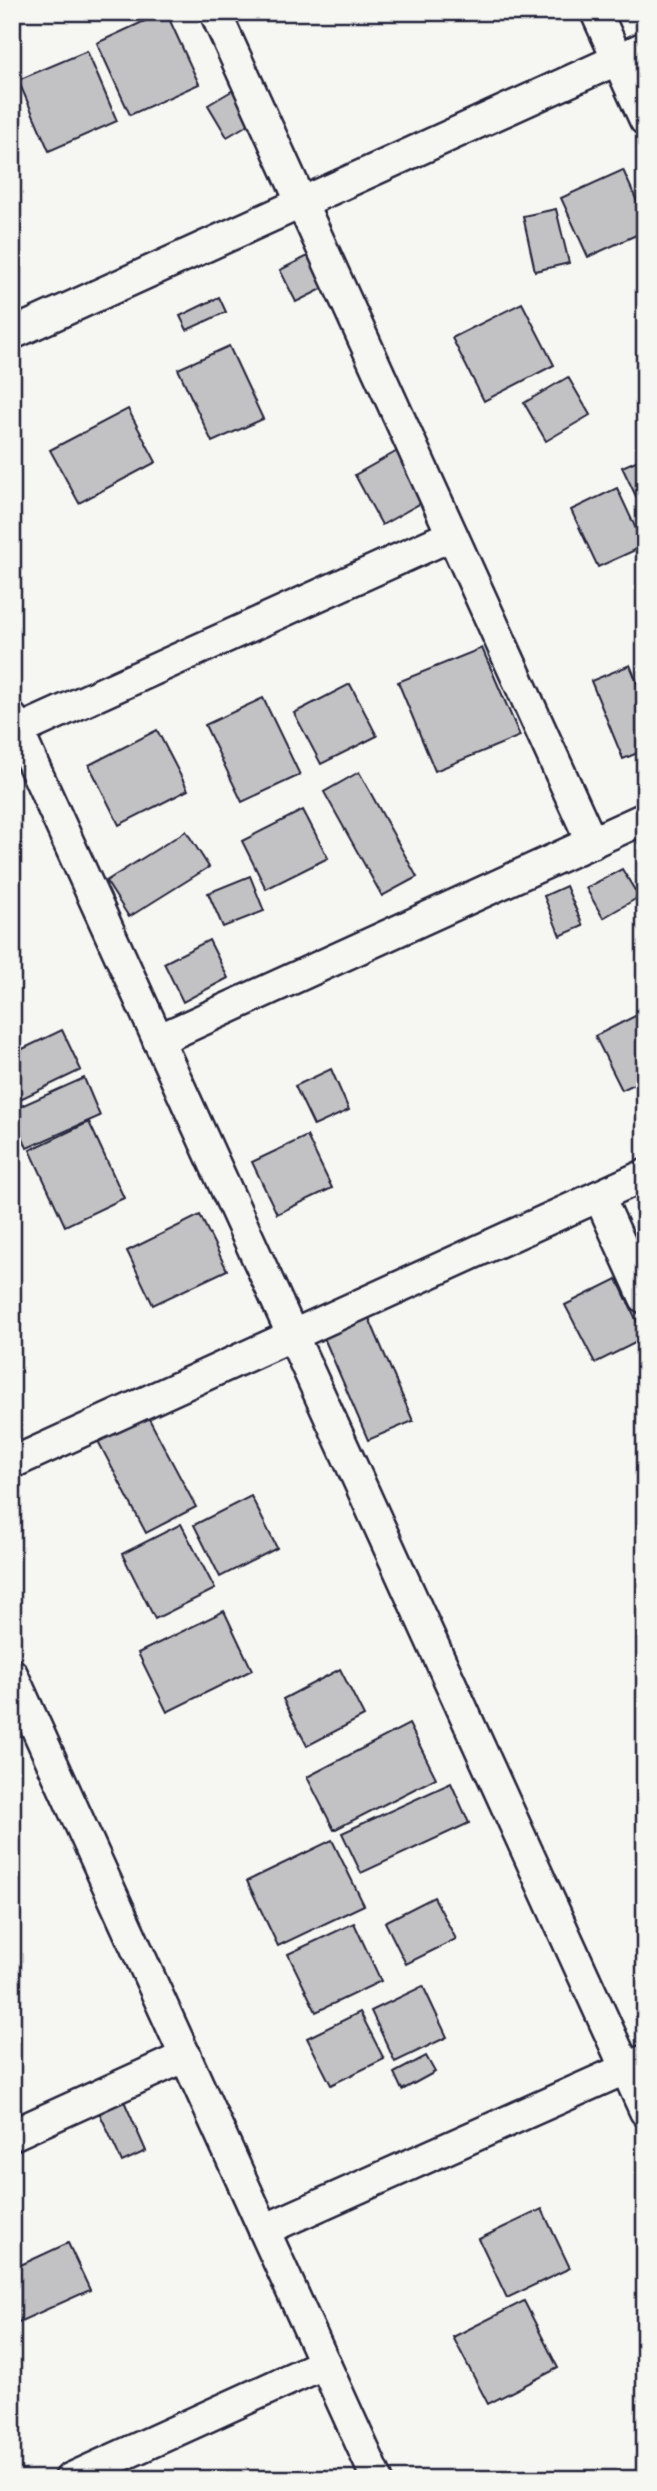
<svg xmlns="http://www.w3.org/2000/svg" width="657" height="2491" viewBox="0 0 657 2491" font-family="Kalam,sans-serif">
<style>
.building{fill:#c2c2c4;stroke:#22223b;stroke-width:2}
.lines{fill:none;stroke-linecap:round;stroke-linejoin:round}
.minor-casing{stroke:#22223b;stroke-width:35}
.minor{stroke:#f6f6f2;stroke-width:30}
</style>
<rect width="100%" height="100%" fill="#f6f6f2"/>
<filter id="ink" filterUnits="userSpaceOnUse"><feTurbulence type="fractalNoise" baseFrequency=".0143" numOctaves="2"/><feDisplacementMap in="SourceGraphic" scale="14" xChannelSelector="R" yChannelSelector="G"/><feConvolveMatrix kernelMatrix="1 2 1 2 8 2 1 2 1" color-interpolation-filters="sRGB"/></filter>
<g filter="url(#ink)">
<g class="building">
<polygon points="164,12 166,12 199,84 130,115 97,43"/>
<polygon points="87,51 117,121 49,151 18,80"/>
<polygon points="235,89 254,121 227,137 208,105"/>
<polygon points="623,170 645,219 645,231 588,257 561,198"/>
<polygon points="556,209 569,263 535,271 523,216"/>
<polygon points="320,250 336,282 296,302 280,270"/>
<polygon points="219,297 226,312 187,330 180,316"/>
<polygon points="522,303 554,365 484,401 452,338"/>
<polygon points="229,346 263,419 212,442 178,369"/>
<polygon points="568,377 590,415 546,441 524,403"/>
<polygon points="128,409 156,462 79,503 50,450"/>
<polygon points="401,449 428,499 382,525 355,475"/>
<polygon points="645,457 645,515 622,467"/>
<polygon points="617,488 644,546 598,567 571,510"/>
<polygon points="482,648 520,736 435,771 398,682"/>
<polygon points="630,665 645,702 645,750 623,759 591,681"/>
<polygon points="350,684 377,736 321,764 294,713"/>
<polygon points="263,698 300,775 242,802 205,725"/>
<polygon points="157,730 188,790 119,825 89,765"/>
<polygon points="359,772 417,877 382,896 324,792"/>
<polygon points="303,810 328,858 266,889 242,841"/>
<polygon points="186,831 209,867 129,917 106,881"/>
<polygon points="622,869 639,897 603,918 586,888"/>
<polygon points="250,876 264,911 223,927 208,893"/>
<polygon points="566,886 583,926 560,936 544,896"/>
<polygon points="209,940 228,978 183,1002 164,963"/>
<polygon points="645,1011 645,1079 622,1090 595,1036"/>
<polygon points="62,1030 81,1070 12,1103 12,1054"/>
<polygon points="331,1069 349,1110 314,1126 295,1086"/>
<polygon points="84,1078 100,1116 27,1148 12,1110"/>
<polygon points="89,1122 124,1198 65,1226 30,1150"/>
<polygon points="307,1136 332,1188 277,1214 252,1162"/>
<polygon points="200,1215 227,1270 153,1305 127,1251"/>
<polygon points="617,1279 645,1338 595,1363 565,1305"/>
<polygon points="369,1318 413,1421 368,1440 324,1338"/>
<polygon points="147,1415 196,1507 146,1533 98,1441"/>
<polygon points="251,1496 277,1548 220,1577 194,1525"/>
<polygon points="181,1524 215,1589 155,1619 122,1554"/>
<polygon points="224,1611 252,1670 167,1712 138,1653"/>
<polygon points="340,1669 364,1716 307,1746 283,1699"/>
<polygon points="409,1724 436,1778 334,1830 307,1777"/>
<polygon points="451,1783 469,1823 361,1873 342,1833"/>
<polygon points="332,1840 364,1905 278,1946 247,1881"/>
<polygon points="434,1897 456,1939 406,1964 385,1922"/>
<polygon points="354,1923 381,1981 316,2012 288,1954"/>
<polygon points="423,1986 447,2037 395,2062 371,2011"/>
<polygon points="360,2012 384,2059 331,2085 307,2038"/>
<polygon points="426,2056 435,2072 402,2090 394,2073"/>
<polygon points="124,2101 146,2151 122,2162 99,2112"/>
<polygon points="542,2209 570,2268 507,2298 479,2239"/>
<polygon points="68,2243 90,2290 12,2325 12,2269"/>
<polygon points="524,2301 558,2368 488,2404 453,2337"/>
</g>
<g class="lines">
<g class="minor-casing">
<g id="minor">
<polyline points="215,12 592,843"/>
<polyline points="596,12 645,120"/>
<polyline points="12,334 645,47"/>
<polyline points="12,718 645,2111"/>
<polyline points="18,731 452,535"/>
<polyline points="158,1040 645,818"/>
<polyline points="599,1196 645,1298"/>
<polyline points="12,1463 645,1175"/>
<polyline points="12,1674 377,2479"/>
<polyline points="12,2135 186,2056"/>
<polyline points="264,2230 645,2060"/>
<polyline points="70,2479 325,2363"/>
</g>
</g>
<use href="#minor" class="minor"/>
</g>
</g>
<rect width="657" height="2491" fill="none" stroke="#f6f6f2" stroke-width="42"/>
<rect x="21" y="21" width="615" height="2449" fill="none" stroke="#22223b" stroke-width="2.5" filter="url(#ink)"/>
</svg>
